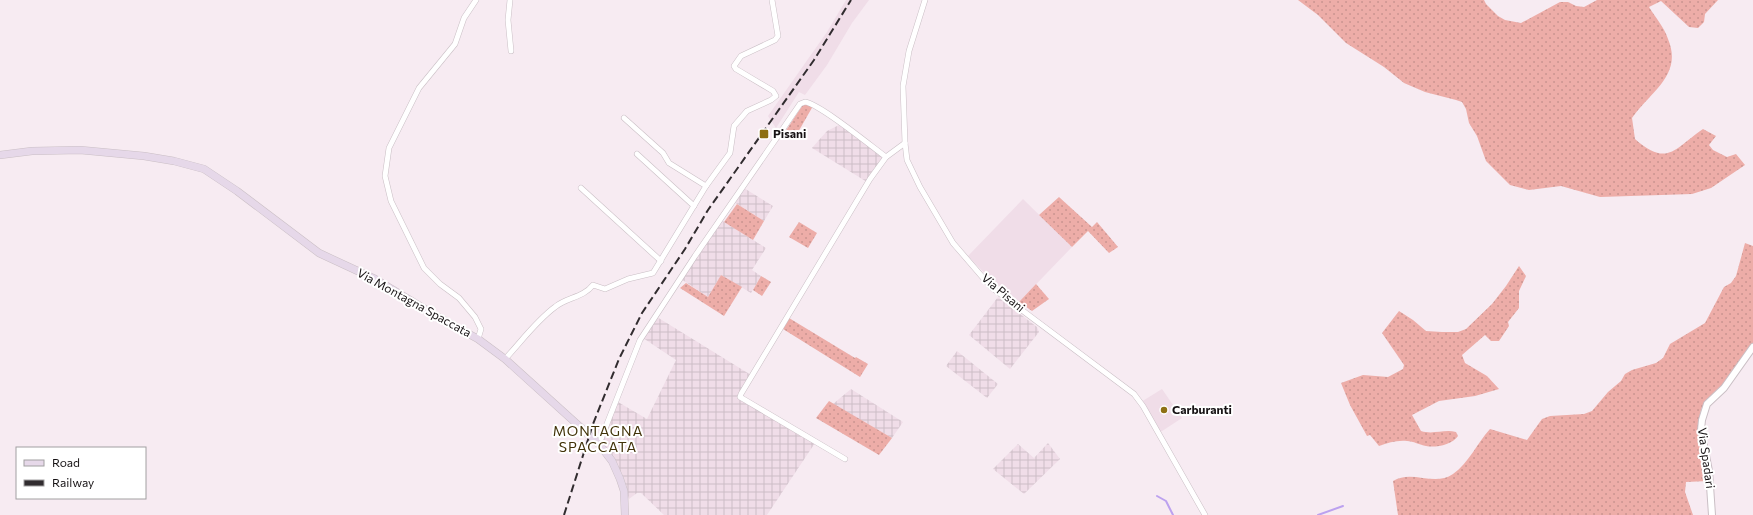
<svg xmlns="http://www.w3.org/2000/svg" width="1753" height="515" viewBox="0 0 1753 515" font-family="Commissioner,sans-serif">
<style>
.built{fill:#f0dde8}
.industrial{fill:url(#industrial-grid)}
.grass{fill:url(#grass-dots)}
.lines{fill:none;stroke-linecap:round;stroke-linejoin:round}
.stream{stroke:#bca1ef;stroke-width:2}
.minor-casing{stroke:#cabfc5;stroke-width:6}
.tertiary-casing{stroke:#cabfc5;stroke-width:8}
.secondary-casing{stroke:#cabfc5;stroke-width:8}
.minor{stroke:#fff;stroke-width:5}
.tertiary{stroke:#fff;stroke-width:6}
.secondary{stroke:#e6d8e9;stroke-width:7}
.rail{stroke:#312c2f;stroke-width:2;stroke-dasharray:8 4;stroke-linecap:butt}
.poi-dot{fill:#8e7013;stroke:#fff;stroke-width:1.5}
.labels{text-anchor:middle;stroke-width:4;stroke-linejoin:round;paint-order:stroke}
.poi-label{font-size:12px;font-weight:bold;fill:#161214;stroke:#fff;text-anchor:start}
.street-label{font-size:12px;fill:#161214;stroke:#fff}
.quarter-label{font-size:14px;letter-spacing:1px;fill:#413208;stroke:#fff}
</style>
<defs>
<pattern id="industrial-grid" width="8" height="8" patternUnits="userSpaceOnUse"><rect width="8" height="8" fill="#f0dde8"/><path d="M0 4h8M4 0v8" fill="none" stroke="#cdbdc6"/></pattern>
<pattern id="grass-dots" width="8" height="8" patternUnits="userSpaceOnUse"><rect width="8" height="8" fill="#edada8"/><path d="M2 2h.1M6 6h.1" fill="none" stroke="#ca9490" stroke-width="1.8" stroke-linecap="round"/></pattern>
</defs>
<rect width="100%" height="100%" fill="#f7ebf2"/>
<g class="built">
<polygon points="846,0 869,0 852,23 827,65 805,95 799,92 776,128 768,116 827,32"/>
<polygon points="1023,199 1072,247 1019,302 993,282 968,256"/>
<polygon points="1162,389 1182,418 1159,433 1141,402"/>
</g>
<g class="industrial">
<polygon points="841,124 884,157 867,182 812,148 827,131"/>
<polygon points="744,188 773,206 764,221 734,202"/>
<polygon points="718,218 766,248 752,270 761,276 751,293 721,275 708,297 678,277"/>
<polygon points="998,297 1037,327 1039,332 1010,369 969,335"/>
<polygon points="657,317 751,375 739,398 815,443 767,515 664,515 641,493 637,493 629,499 622,475 602,442 618,402 647,419 676,360 643,338"/>
<polygon points="957,351 998,384 987,398 946,366"/>
<polygon points="851,389 903,422 892,438 833,404"/>
<polygon points="1048,443 1060,459 1024,494 993,469 1018,444 1034,458"/>
</g>
<g class="grass">
<path d="M1298,0h186l2,4 12,12 7,4 16,3 39,-21h8l8,4 8,1 13,-7h121l-13,14 -1,8 -6,6 -9,-1 -28,-26 -12,6c6,10 15,20 19,32 15,36 -17,52 -36,79l3,21c33,29 40,9 68,-10l13,7 -7,9 4,5 14,7 9,-3 9,11 -34,23 -19,6 -92,3 -39,-11 -32,4 -19,-5 -24,-24 -9,-25 -8,-13 -3,-14 -4,-7 -6,-2 -31,-8 -21,-9 -20,-16 -38,-24 -28,-28z"/>
<polygon points="804,103 813,106 797,134 801,137 798,140 785,132"/>
<polygon points="1059,197 1092,227 1097,222 1118,247 1109,253 1088,231 1072,247 1039,215"/>
<polygon points="737,204 764,221 753,240 724,222"/>
<polygon points="799,222 817,233 808,248 789,237"/>
<path d="M1745,243l8,3v98l-32,44 -17,15 -3,7 -2,11 2,24 7,36 -22,1 -1,10 8,23h-295l-5,-34c19,-12 41,6 60,-7 16,-11 24,-31 37,-45l37,11 15,-21 8,-3 34,-2 8,-3 16,-19 13,-11 4,-7 7,-4 24,-7 7,-5 7,-14 35,-21 19,-36 7,-4 5,-7z"/>
<path d="M1519,266l7,10 -7,15v17l-11,14 1,4 -10,15h-8l-6,-6 -23,20 3,8 22,13 12,13 -24,7 -36,5 -27,14 9,16c12,4 23,-2 35,1l2,4c-6,9 -23,12 -32,10 -6,-1 -13,-5 -19,-5 -10,-1 -19,2 -28,5l-9,-11 -3,1 -17,-31 -9,-22 22,-8 25,2 15,-8 1,-4 -22,-32 17,-22 14,9 13,11 16,1h16l8,-3 26,-25 14,-18z"/>
<polygon points="721,275 742,287 724,316 680,288 686,283 708,297"/>
<polygon points="761,276 771,282 762,296 753,290"/>
<polygon points="1036,284 1049,299 1032,311 1019,302"/>
<polygon points="789,318 855,358 856,357 868,364 860,377 783,329"/>
<polygon points="829,401 892,438 879,455 816,418"/>
</g>
<g class="lines">
<g class="stream">
<polyline points="1157,496 1166,501 1173,515"/>
<polyline points="1318,515 1343,506"/>
</g>
<g class="minor-casing">
<g id="minor">
<polyline points="476,0 464,18 455,44 419,88 389,148 385,176 391,201 424,268 440,284 459,298 475,317 481,329 478,339"/>
<polyline points="510,0 508,20 511,51"/>
<polyline points="925,0 909,51 903,86 905,143 907,160 920,187 953,243 991,287 1134,394 1143,406 1205,515"/>
<polyline points="624,118 663,153 669,163 706,186"/>
<polyline points="637,154 694,206"/>
<polyline points="581,188 661,261"/>
<path d="M505,359c16,-17 31,-38 50,-52 12,-10 28,-9 38,-22l12,4 23,-10 25,-6 53,-87 24,-33 4,-27 13,-15 24,-11 5,-4 -3,-5 -37,-22 -2,-3 7,-10 34,-16 3,-4 -6,-36"/>
<path d="M599,444l41,-104 55,-84 105,-152 5,-2c15,2 66,44 81,55l19,-14"/>
<polyline points="845,459 740,397 741,394 870,179 886,157"/>
</g>
</g>
<g class="tertiary-casing">
<polyline id="tertiary" points="1712,515 1709,471 1701,430 1702,420 1707,404 1724,388 1753,347"/>
</g>
<g class="secondary-casing">
<polyline id="secondary" points="0,155 32,151 80,150 144,156 174,161 204,169 237,191 319,253 375,279 433,314 478,339 505,359 599,444 612,461 620,479 624,491 625,515"/>
</g>
<use href="#minor" class="minor"/>
<use href="#tertiary" class="tertiary"/>
<use href="#secondary" class="secondary"/>
<polyline class="rail" points="564,515 593,424 619,359 642,313 685,249 708,210 814,60 851,0"/>
</g>
<g class="poi-dot">
<rect x="759" y="129" width="10" height="10" rx="2"/>
<circle cx="1164" cy="410" r="4"/>
</g>
<g class="labels">
<g class="poi-label">
<text x="773" y="138">Pisani</text>
<text x="1172" y="414">Carburanti</text>
</g>
<g class="street-label">
<text transform="translate(1003 293) rotate(40)" y="4">Via Pisani</text>
<text transform="translate(414 303) rotate(29)" y="4">Via Montagna Spaccata</text>
<text transform="translate(1706 458) rotate(82)" y="4">Via Spadari</text>
</g>
<g class="quarter-label">
<text x="598" y="436">MONTAGNA<tspan x="598" dy="16">SPACCATA</tspan></text>
</g>
</g>
<rect x="16" y="447" width="130" height="52" fill="#ffffff" stroke="#a2a0a1"/>
<rect x="24" y="460" width="20" height="6" fill="#e6d8e9" stroke="#a2a0a1"/>
<text x="52" y="467" font-size="12" fill="#161214">Road</text>
<rect x="24" y="480" width="20" height="6" fill="#312c2f" stroke="#a2a0a1"/>
<text x="52" y="487" font-size="12" fill="#161214">Railway</text>
</svg>
